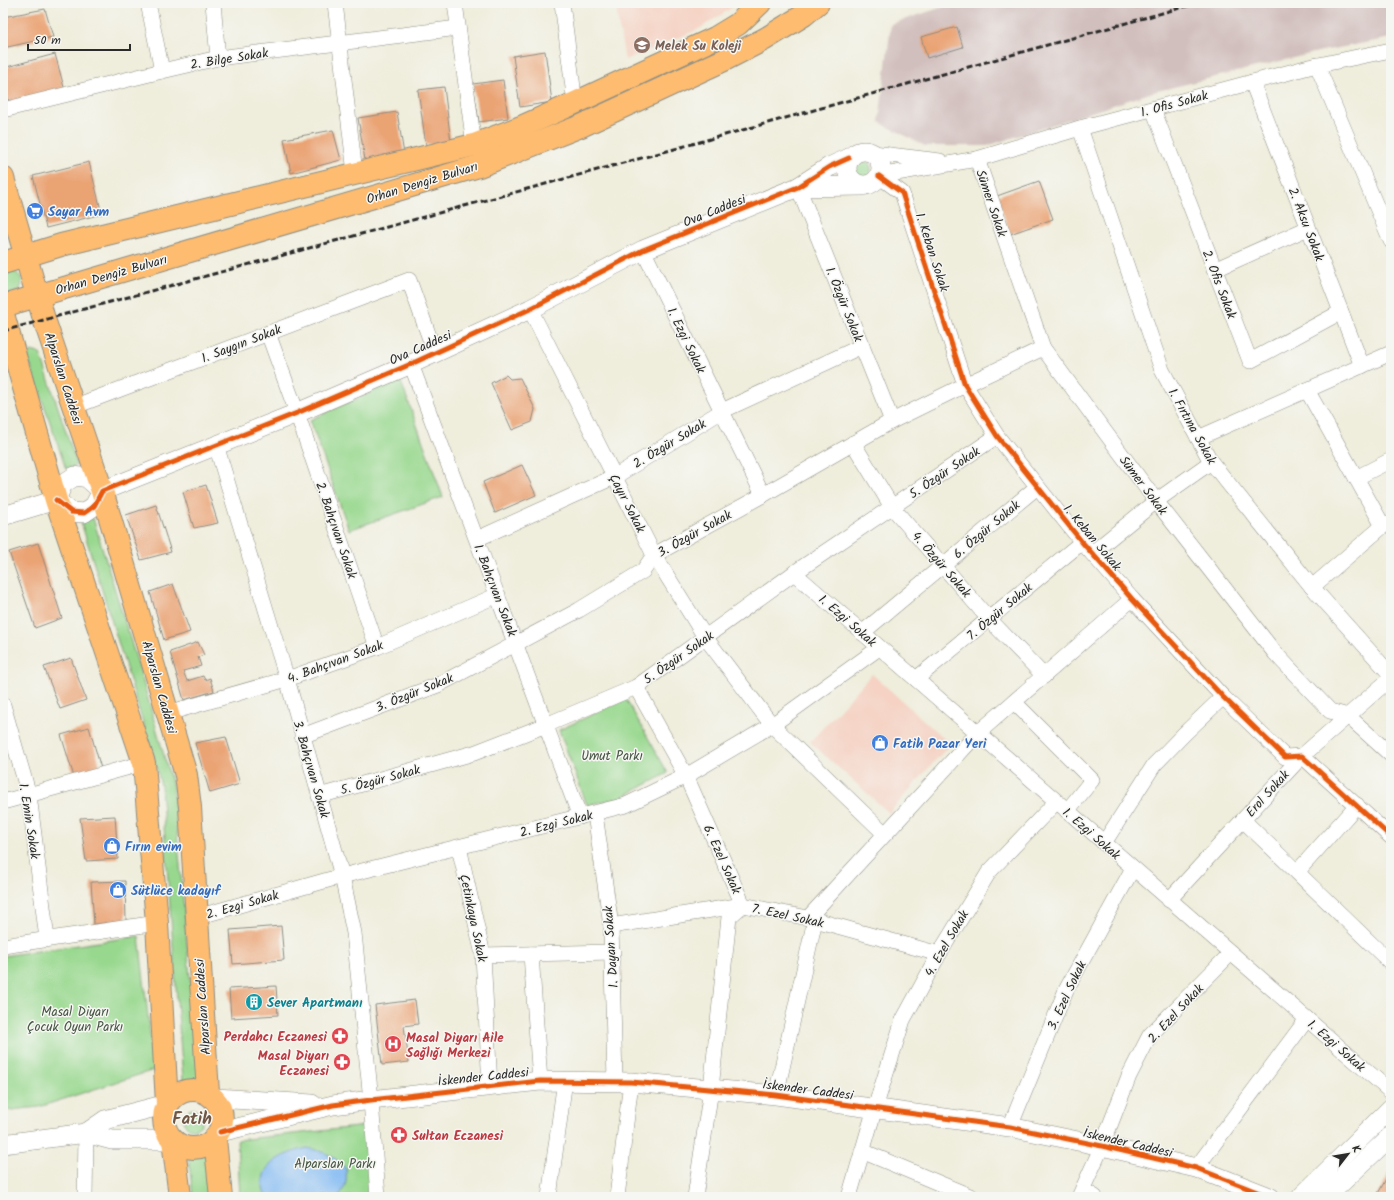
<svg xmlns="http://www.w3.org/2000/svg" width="1394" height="1200" viewBox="0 0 1394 1200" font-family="Kalam,sans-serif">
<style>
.built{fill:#f5d2c3}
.industrial{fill:#d1bfbd}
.green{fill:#98d88e;stroke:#62825c}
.water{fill:#84bbf3;stroke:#58738f}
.building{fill:#eaa373}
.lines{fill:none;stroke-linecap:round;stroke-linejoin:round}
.minor-casing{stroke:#8d8c83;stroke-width:16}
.tertiary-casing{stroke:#8d8c83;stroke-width:20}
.primary-casing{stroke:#8d8c83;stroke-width:24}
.minor{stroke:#fff;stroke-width:15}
.tertiary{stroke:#fff;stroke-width:19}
.primary{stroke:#fdbc6f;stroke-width:22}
.rail{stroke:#2b2b2b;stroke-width:3;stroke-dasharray:6 3;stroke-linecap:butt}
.cycleway-casing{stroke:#f6f6f2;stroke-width:8}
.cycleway{stroke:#e8590c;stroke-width:5}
.labels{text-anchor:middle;stroke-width:3;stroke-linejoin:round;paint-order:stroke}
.education-label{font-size:13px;font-weight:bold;fill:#785e54;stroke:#f6f6f2;text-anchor:start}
.street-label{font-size:13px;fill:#2b2b2b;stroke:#f6f6f2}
.shop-label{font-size:13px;font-weight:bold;fill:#366cbe;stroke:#f6f6f2;text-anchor:start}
.park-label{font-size:13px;fill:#465644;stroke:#f6f6f2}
.culture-label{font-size:13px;font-weight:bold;fill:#0d838f;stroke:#f6f6f2;text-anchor:start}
.health-label{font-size:13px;font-weight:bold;fill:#be3a42;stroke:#f6f6f2;text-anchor:end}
.district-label{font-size:17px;font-weight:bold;fill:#6e5544;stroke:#f6f6f2}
</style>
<rect width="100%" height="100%" fill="#f6f6f2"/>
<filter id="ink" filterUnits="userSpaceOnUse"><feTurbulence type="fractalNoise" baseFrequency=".025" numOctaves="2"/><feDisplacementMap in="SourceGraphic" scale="8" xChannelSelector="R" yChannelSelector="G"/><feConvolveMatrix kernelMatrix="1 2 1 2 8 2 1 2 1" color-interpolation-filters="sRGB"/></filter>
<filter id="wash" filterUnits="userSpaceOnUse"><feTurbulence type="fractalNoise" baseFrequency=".012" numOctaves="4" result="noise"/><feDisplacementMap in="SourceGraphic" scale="16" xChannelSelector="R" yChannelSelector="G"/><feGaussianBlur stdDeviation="0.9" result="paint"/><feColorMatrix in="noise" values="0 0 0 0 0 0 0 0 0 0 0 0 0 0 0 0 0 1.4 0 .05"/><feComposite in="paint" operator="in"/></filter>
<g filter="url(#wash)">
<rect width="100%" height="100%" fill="#efeddb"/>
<g class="built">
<polygon points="615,3 739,3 699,29 625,60"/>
<polygon points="872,674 950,744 889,813 810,742"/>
</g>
<polygon class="industrial" points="955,3 1391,3 1391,38 1322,51 1153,92 987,146 925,146 879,122 891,24"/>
<g class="green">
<circle cx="862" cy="169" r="9"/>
<path d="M11,271c10,2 14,10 8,20l-10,3 -6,-2v-18z"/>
<polygon points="31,351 39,353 41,356 77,465 66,469 28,358 29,353"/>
<polygon points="400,379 443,497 349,530 310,420"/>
<polygon points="93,518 140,671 173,787 199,1079 183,1080 161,786 155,761 81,522"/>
<polygon points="626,699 668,773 620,798 587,805 559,730"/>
<polygon points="139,936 154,1070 39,1107 3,1111 3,956"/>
<circle cx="193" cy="1119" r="10"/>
<polygon points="366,1126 373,1197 240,1197 237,1140"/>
<polygon points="208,1153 210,1197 193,1197 188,1154"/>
</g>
<path class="water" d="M307,1148c17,3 28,8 39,21 1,13 0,18 -8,28h-71c-4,-4 -4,-9 -4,-15 0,-22 27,-30 44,-34z"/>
<g id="blocks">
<g class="building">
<polygon points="1134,3 1153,3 1136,8"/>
<polygon points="45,9 53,37 3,48 3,17"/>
<polygon points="957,27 963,47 927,58 921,37"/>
<polygon points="545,51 552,102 520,107 513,56"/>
<polygon points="55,54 65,91 10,105 3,79 3,68"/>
<polygon points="503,80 508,118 479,122 473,84"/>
<polygon points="444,87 451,142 426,145 418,90"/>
<polygon points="397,112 404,154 365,160 358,118"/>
<polygon points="333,130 341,160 291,173 284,139"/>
<polygon points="89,162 102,214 46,228 33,176"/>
<polygon points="1039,181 1053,219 1010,234 997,196"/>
<polygon points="506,375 510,379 520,378 535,409 532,422 512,430 491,383"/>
<polygon points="522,465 536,495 495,513 483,482"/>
<polygon points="206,485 218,523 194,528 183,492"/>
<polygon points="156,505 171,552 141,560 126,515"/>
<polygon points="38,543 62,618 35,628 9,552"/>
<polygon points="173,584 190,632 164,640 150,592"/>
<polygon points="198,642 204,655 198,657 201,666 183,671 187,681 203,676 205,680 210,678 214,691 184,700 170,652"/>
<polygon points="71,658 86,700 60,709 44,667"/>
<polygon points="89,727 102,772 75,780 61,735"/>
<polygon points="226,737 240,784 210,793 195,743"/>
<polygon points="115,816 118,859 86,861 80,818"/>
<polygon points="125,881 126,921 94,924 91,882"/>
<polygon points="281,926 284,960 233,964 230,930"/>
<polygon points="276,986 278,1015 231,1018 229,989"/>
<polygon points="415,1000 418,1024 404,1026 409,1062 382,1065 375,1005"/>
<polygon points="1391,1170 1391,1197 1376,1197"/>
</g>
</g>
</g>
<g filter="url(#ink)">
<use href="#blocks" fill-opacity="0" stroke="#8d8c83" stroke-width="1"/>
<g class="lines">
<g class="minor-casing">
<g id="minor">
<polyline points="148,3 162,71"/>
<polyline points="213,3 218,58"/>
<polyline points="335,3 355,173"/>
<polyline points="455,3 474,145"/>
<polyline points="562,3 575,103"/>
<polyline points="1317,65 1391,241"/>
<polyline points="1252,82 1362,366"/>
<polyline points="1153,109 1250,361 1341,312"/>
<polyline points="3,110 162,71 218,58 458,28"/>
<polyline points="1080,128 1162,370 1211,462 1312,587 1391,675"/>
<polyline points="873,153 940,161"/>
<polyline points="977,159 1043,348 1156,501 1275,653 1330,711 1348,716 1391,755"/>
<polyline points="879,176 902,193 965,385 997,436 1082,542 1132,599 1223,697 1285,757 1302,756 1391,837"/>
<polyline points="879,176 977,159 1080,128 1309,67 1391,50"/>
<polyline points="798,187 892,421"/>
<polyline points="643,250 763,495"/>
<polyline points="1214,270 1308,228"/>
<polyline points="530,309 654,555 705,637 772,725 885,834"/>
<polyline points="268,333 297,413 377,647"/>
<polyline points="411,364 580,817"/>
<polyline points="1307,390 1383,526"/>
<polyline points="73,407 409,280 435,353"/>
<polyline points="1198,438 1391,353"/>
<polyline points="853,443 892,507 989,619 1044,676"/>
<polyline points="216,445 287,679 342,876 354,933 371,1100 378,1197"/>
<polyline points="1356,478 1391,460"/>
<polyline points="477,539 614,477 722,411 862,346"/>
<polyline points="1092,553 1156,501 1211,462"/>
<polyline points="794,573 1391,1092"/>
<polyline points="1312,587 1383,526 1391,522"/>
<polyline points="862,633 1037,487"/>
<polyline points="916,679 1082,542"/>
<polyline points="636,687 686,776 743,905 729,917 711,1089 695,1197"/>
<polyline points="1014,702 1092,780 1067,811"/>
<polyline points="3,705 29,795 47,939"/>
<polyline points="168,713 287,679 377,647 498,595"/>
<polyline points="302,736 438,685 579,610 643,571 654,555 763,495 892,421 965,385 1043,348"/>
<polyline points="319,796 474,753 546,725 636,687 794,573 997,436"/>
<polyline points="3,802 144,763"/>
<polyline points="595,814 611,926 615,1081"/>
<polyline points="1243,820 1391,963"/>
<polyline points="1104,843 1154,765 1184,734 1223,697"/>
<polyline points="459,847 483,955 490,1086"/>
<polyline points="1297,872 1357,805"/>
<polyline points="1169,900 1302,756 1391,678"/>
<polyline points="197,917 342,876 626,805 686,776 772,725 879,648"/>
<polyline points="808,918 978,733 1132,599"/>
<polyline points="611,926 743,905 808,918 939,954"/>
<polyline points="3,946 157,923"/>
<polyline points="531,954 540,1081"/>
<polyline points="483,955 613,952"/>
<polyline points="776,1095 815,920"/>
<polyline points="1010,1127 1066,990 1133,868"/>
<polyline points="862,1151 972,1197"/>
<polyline points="1196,1168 1307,1019"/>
<polyline points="1083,1190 1095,1197"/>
<polyline points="85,1197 86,1133"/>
<polyline points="549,1197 565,1080"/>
<polyline points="617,1197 631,1082"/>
<polyline points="849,1197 875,1108 903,1020 939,954 989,872 1056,802"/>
<polyline points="1079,1197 1102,1146 1129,1076 1150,1035 1231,953"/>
</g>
</g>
<g class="tertiary-casing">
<g id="tertiary">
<circle cx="864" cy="168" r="17"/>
<polyline points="798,187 863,186"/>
<polyline points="56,500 71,512 84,513 94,506 102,491 297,413 411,364 530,309 643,250 798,187 829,167 849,158"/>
<polyline points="56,500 63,484 75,476 87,478 102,491"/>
<polyline points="3,516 56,500"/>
<polyline points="215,1098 312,1104"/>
<polyline points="220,1132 333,1105 371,1100 540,1081 631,1082 776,1095 1010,1127 1102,1146 1196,1168 1270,1197"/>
<polyline points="86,1133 105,1120 167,1104"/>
<polyline points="3,1144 86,1133 112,1140 173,1140"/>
<polyline points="1301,1197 1391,1108"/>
<polyline points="1326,1197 1391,1136"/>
</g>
</g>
<g class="primary-casing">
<g id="primary">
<polyline points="3,178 44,319 102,491 186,775 190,807 208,1093"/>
<polyline points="3,263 61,245 474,145 521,127 575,103 715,38 738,24 760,3"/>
<polyline points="3,306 479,166 581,126 724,60 765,39 804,15 818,3"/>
<polyline points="3,314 56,500 144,763 157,923 167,1104"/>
<circle cx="193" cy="1119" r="29"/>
<polyline points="215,1139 221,1197"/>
<polyline points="173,1140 180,1197"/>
</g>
</g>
<use href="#minor" class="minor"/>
<use href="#tertiary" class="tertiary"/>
<use href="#primary" class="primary"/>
<polyline class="rail" points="3,331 660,153 1198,3"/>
<g class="cycleway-casing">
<g id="cycleway">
<polyline points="879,176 902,193 965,385 997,436 1082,542 1132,599 1223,697 1285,757 1302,756 1391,837"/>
<polyline points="56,500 71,512 84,513 94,506 102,491 297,413 411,364 530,309 643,250 798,187 829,167 849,158"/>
<polyline points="220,1132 333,1105 371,1100 540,1081 631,1082 776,1095 1010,1127 1102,1146 1196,1168 1270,1197"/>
</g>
</g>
<use href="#cycleway" class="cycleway"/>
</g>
</g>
<defs>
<g id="school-disc" transform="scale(0.9)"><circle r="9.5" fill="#8d6e63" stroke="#f6f6f2"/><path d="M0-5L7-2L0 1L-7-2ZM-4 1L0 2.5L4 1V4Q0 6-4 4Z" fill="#fff"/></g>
<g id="supermarket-disc" transform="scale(0.9)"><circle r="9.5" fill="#3f7fe0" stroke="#f6f6f2"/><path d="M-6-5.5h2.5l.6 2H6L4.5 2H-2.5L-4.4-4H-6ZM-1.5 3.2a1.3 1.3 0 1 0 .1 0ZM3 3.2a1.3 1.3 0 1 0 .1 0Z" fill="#fff"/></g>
<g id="shop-disc" transform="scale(0.9)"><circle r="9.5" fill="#3f7fe0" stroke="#f6f6f2"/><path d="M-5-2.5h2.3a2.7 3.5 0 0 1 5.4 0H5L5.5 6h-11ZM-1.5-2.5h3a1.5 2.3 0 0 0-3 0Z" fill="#fff"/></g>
<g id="building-disc" transform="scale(0.9)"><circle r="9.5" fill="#0f9aa8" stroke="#f6f6f2"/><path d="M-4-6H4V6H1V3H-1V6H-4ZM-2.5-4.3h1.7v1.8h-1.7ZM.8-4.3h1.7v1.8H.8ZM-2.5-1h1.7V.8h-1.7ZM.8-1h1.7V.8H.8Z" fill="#fff"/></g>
<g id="pharmacy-disc" transform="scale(0.9)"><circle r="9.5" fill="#e0444e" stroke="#f6f6f2"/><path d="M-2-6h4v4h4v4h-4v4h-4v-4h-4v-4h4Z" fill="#fff"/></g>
<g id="hospital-disc" transform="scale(0.9)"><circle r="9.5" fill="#e0444e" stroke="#f6f6f2"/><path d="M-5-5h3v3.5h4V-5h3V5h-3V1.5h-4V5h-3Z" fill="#fff"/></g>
</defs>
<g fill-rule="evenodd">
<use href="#school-disc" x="642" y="45"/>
<use href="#supermarket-disc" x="35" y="211"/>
<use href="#shop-disc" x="880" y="743"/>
<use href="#shop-disc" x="112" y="846"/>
<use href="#shop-disc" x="118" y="890"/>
<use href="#building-disc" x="254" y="1002"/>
<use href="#pharmacy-disc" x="340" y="1036"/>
<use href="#hospital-disc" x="393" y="1044"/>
<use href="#pharmacy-disc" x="342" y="1062"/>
<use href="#pharmacy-disc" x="399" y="1135"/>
</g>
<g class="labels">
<g class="education-label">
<text x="655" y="50">Melek Su Koleji</text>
</g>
<g class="street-label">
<text transform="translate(229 58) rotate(-9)" y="5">2. Bilge Sokak</text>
<text transform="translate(1174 103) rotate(-15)" y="5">1. Ofis Sokak</text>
<text transform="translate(422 182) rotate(-17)" y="5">Orhan Dengiz Bulvarı</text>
<text transform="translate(992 203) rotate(71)" y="5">Sümer Sokak</text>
<text transform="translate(714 210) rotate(-22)" y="5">Ova Caddesi</text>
<text transform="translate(1307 224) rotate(69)" y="5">2. Aksu Sokak</text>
<text transform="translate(933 252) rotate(72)" y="5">1. Keban Sokak</text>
<text transform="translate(111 274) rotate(-16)" y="5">Orhan Dengiz Bulvarı</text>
<text transform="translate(1220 284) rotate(69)" y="5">2. Ofis Sokak</text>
<text transform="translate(845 304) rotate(68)" y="5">1. Özgür Sokak</text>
<text transform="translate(687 340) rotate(64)" y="5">1. Ezgi Sokak</text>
<text transform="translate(241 343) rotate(-21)" y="5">1. Saygın Sokak</text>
<text transform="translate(420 347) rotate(-24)" y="5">Ova Caddesi</text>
<text transform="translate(64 378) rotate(72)" y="5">Alparslan Caddesi</text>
<text transform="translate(1193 426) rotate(61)" y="5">1. Fırtına Sokak</text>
<text transform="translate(669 443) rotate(-31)" y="5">2. Özgür Sokak</text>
<text transform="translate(944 472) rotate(-34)" y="5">5. Özgür Sokak</text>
<text transform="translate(1144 485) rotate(53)" y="5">Sümer Sokak</text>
<text transform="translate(628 503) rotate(63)" y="5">Çayır Sokak</text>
<text transform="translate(986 529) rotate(-40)" y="5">6. Özgür Sokak</text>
<text transform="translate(337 530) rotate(71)" y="5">2. Bahçıvan Sokak</text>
<text transform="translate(694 533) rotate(-29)" y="5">3. Özgür Sokak</text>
<text transform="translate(1093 537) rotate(50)" y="5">1. Keban Sokak</text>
<text transform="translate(942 564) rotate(49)" y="5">4. Özgür Sokak</text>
<text transform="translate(496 590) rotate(69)" y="5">1. Bahçıvan Sokak</text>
<text transform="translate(999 611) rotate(-40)" y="5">7. Özgür Sokak</text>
<text transform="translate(848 620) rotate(41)" y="5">1. Ezgi Sokak</text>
<text transform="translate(678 657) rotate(-35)" y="5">5. Özgür Sokak</text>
<text transform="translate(335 661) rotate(-20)" y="5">4. Bahçıvan Sokak</text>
<text transform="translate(160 687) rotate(74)" y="5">Alparslan Caddesi</text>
<text transform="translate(414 692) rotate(-22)" y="5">3. Özgür Sokak</text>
<text transform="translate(312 769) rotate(74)" y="5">3. Bahçıvan Sokak</text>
<text transform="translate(380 779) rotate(-15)" y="5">5. Özgür Sokak</text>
<text transform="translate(1267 793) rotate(-48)" y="5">Erol Sokak</text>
<text transform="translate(30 821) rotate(81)" y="5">1. Emin Sokak</text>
<text transform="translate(556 823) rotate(-14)" y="5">2. Ezgi Sokak</text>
<text transform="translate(1092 833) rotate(41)" y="5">1. Ezgi Sokak</text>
<text transform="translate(723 859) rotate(66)" y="5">6. Ezel Sokak</text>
<text transform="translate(242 904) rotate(-16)" y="5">2. Ezgi Sokak</text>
<text transform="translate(788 915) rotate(12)" y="5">7. Ezel Sokak</text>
<text transform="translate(474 918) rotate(78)" y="5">Çetinkaya Sokak</text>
<text transform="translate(946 943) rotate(-60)" y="5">4. Ezel Sokak</text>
<text transform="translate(610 947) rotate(-94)" y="5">1. Dayan Sokak</text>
<text transform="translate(1066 995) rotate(-65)" y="5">3. Ezel Sokak</text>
<text transform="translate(202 1007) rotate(-94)" y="5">Alparslan Caddesi</text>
<text transform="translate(1175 1013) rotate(-47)" y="5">2. Ezel Sokak</text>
<text transform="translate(1337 1045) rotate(41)" y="5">1. Ezgi Sokak</text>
<text transform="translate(483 1076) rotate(-6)" y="5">İskender Caddesi</text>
<text transform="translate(808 1089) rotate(7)" y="5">İskender Caddesi</text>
<text transform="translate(1128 1142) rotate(13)" y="5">İskender Caddesi</text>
</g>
<g class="shop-label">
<text x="48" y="216">Sayar Avm</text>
<text x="893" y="748">Fatih Pazar Yeri</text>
<text x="125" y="851">Fırın evim</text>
<text x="131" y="895">Sütlüce kadayıf</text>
</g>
<g class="park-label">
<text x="612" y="760">Umut Parkı</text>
<text x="75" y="1016">Masal Diyarı<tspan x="75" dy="15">Çocuk Oyun Parkı</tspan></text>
<text x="335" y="1168">Alparslan Parkı</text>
</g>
<g class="culture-label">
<text x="267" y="1007">Sever Apartmanı</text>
</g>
<g class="health-label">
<text x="327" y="1041">Perdahcı Eczanesi</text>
<text x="406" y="1042" text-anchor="start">Masal Diyarı Aile<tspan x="406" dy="15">Sağlığı Merkezi</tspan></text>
<text x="329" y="1060">Masal Diyarı<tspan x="329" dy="15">Eczanesi</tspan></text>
<text x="412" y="1140" text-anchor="start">Sultan Eczanesi</text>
</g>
<g class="district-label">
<text x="192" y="1124">Fatih</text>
</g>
</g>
<rect width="1394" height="1200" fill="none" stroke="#f6f6f2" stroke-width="16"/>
<g transform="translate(1348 1154) rotate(59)" stroke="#f6f6f2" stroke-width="3" paint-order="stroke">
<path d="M0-3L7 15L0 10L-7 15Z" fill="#2b2b2b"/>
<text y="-6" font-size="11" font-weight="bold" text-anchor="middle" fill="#2b2b2b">K</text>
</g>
<path d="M28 44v6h102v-6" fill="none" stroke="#2b2b2b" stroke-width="2"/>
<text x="34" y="44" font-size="12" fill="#2b2b2b" stroke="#f6f6f2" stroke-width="3" paint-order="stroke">50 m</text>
</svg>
